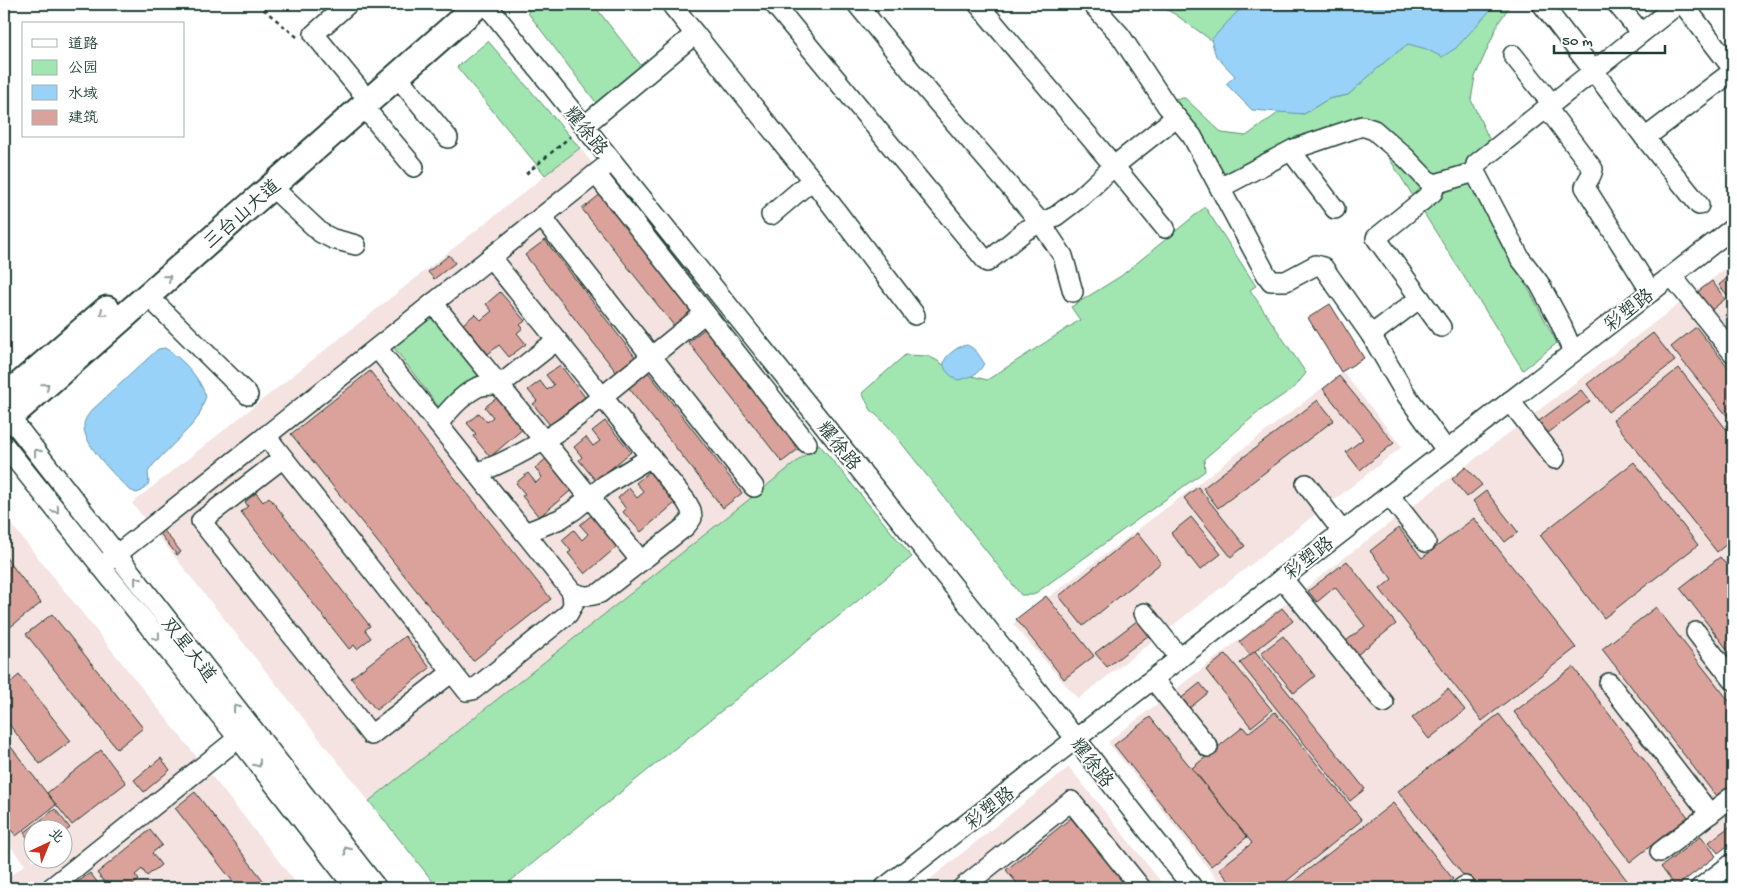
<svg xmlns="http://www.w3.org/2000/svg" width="1737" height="892" viewBox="0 0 1737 892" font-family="'Gochi Hand','LXGW WenKai TC',sans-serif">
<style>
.built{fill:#f4e3e1;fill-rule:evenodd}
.green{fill:#a1e5b0;stroke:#609172}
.water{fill:#98d2f8;stroke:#6896aa}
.building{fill:#dba29b;stroke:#1f3d34}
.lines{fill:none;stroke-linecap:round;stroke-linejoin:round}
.minor-casing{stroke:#1f3d34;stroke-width:22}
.major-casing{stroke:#1f3d34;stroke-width:29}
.path{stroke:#1f3d34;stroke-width:2.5;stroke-dasharray:4 4;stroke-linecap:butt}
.minor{stroke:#fff;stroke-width:19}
.major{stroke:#fff;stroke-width:25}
.oneway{stroke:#8f9e9a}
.labels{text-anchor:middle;stroke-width:4;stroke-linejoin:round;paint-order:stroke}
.street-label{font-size:19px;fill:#1f3d34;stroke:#fff}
</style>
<rect width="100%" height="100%" fill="#fff"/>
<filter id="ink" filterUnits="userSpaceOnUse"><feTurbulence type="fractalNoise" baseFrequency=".02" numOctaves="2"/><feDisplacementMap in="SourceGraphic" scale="10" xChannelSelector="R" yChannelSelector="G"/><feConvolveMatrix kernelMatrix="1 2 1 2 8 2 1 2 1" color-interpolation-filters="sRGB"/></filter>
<g filter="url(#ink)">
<g class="built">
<polygon points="580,148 819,444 369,801 132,503"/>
<polygon points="1733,263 1733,837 1666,888 1224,888 1108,742 1348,555"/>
<polygon points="1343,372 1402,447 1078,699 1013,624 1182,496"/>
<path d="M4,515l177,222 119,151h-296v-8l21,-15 -21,-27zM32,830h30v30h-30z"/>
<polygon points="1069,767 1166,888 919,888"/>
</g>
<g class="green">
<polygon points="528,4 593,4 643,68 598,105 528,13"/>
<polygon points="1157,4 1250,4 1242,9 1211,40 1176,15"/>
<polygon points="1443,4 1511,4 1499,22 1475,77 1471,100 1491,143 1468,161 1501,237 1557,343 1523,370 1387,155 1361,120 1303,134 1221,177 1168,99 1185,98 1222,133 1246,136 1281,111 1304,114 1328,99 1348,95 1387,60 1408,44"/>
<polygon points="488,41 580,148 545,175 457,67"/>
<polygon points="1205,207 1256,286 1250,290 1306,373 1295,387 1261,410 1204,459 1205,471 1033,595 1021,595 888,426 871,410 862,393 905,355 928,356 936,360 953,371 987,380 1080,320 1071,307 1121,276"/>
<polygon points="431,314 483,377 441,410 395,349 395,345"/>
<polygon points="819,444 912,557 502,888 438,888 369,801"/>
</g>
<g class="water">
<polygon points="1250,4 1496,4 1456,48 1442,57 1426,49 1408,44 1387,60 1348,95 1328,99 1304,114 1252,110 1226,84 1235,76 1216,56 1211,40 1237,12"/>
<path d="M967,345c9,4 12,10 17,18 -4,11 -15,15 -26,17 -13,-7 -21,-17 -6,-28 5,-4 8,-6 15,-7z"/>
<path d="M165,348c18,11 34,29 41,48l-7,20 -9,11 -37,38 -5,7 1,11 -7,8 -6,2 -8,-4c-12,-13 -46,-45 -44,-64 0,-5 4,-10 7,-14l67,-62z"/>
</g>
<g class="building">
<polygon points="602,193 695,312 675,327 582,209"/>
<polygon points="545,240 636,358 617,373 525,255"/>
<polygon points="449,255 455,263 434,279 428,272"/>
<polygon points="1733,273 1733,302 1719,285"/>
<polygon points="1712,281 1725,299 1709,312 1695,294"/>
<polygon points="500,292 525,321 520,325 523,328 517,333 526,344 509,357 499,345 488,354 463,324 475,314 481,320 492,311 486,304"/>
<polygon points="1330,304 1364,358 1341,372 1308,318"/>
<polygon points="1732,309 1733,311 1733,326 1725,315"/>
<polygon points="707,327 801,447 782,462 688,342"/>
<polygon points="1696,327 1733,373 1733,423 1671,347"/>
<polygon points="1653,333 1675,361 1608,412 1587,384"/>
<polygon points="560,365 585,397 550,425 533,404 537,401 528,390 540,381 547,390 554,385 546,375"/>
<polygon points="1679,368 1733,438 1733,539 1717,552 1613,420"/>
<polygon points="370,371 551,599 473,661 291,434"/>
<polygon points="648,372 742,493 723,508 629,388"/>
<polygon points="1339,376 1394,443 1360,470 1346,452 1363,439 1323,389"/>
<polygon points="1581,390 1590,401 1548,433 1539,421"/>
<polygon points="498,397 524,428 490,457 473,436 476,434 467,423 479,413 487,422 493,417 485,407"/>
<polygon points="1318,400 1334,420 1218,508 1203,488"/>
<polygon points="605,421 631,452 596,481 579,460 582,457 574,447 586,437 593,446 600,441 592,431"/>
<polygon points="548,457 574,488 539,517 522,496 525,494 516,483 528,473 536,483 542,477 535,468"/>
<polygon points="1634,462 1698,545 1604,618 1540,535"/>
<polygon points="1466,467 1482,485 1467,497 1452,479"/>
<polygon points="649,472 675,503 641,532 623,512 626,509 618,498 629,488 637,498 644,492 636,483"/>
<polygon points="1198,487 1245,546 1231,557 1184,498"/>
<polygon points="1486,491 1518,532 1505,542 1473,501"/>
<polygon points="256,493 263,502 269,497 370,626 365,630 371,638 357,649 354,645 349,649 241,512 248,506 245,502"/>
<polygon points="593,514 619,545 585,574 568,553 571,551 562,540 574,530 582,540 588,534 580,525"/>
<polygon points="1191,517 1221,554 1200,570 1171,533"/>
<polygon points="1474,518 1576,648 1482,721 1380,589 1392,579 1370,551 1399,528 1422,558"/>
<polygon points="162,528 181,552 177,555 158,531"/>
<polygon points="1137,533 1161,563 1083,626 1059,596"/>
<polygon points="4,555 41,603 4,632"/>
<polygon points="1720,557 1733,573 1733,657 1680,588"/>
<polygon points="1347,561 1396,624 1357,655 1346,641 1365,626 1335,587 1317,602 1308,591"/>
<polygon points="1046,596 1094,656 1064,679 1016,619"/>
<polygon points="1656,607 1733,706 1733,783 1716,796 1602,649"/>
<polygon points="1282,608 1293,621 1250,655 1239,642"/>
<polygon points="52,614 143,728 117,749 26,634"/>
<polygon points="1142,617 1153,632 1107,667 1095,653"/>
<polygon points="405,636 430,668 376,710 351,678"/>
<polygon points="1283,636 1315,676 1294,693 1261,653"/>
<polygon points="1255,651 1365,789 1350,801 1240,663"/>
<polygon points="1226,654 1272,710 1251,727 1206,670"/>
<polygon points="1573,667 1688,817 1630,862 1514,712"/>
<polygon points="19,675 71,741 40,764 4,718 4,688"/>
<polygon points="1200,683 1208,693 1187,710 1179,700"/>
<polygon points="1448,689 1465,710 1429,739 1412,718"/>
<polygon points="1275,712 1362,820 1278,888 1235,888 1219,869 1252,843 1192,768 1243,727 1248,733"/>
<polygon points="1499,714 1633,888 1473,888 1398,791"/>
<polygon points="1150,717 1247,837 1211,866 1114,745"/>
<polygon points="4,738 56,805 16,836 4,820"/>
<polygon points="101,750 126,783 72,825 47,793"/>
<polygon points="161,758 170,770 144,792 134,780"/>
<polygon points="195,792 269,888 238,888 175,808"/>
<polygon points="1393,803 1453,879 1442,888 1285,888"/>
<polygon points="55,809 70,828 62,834 62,830 32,830 32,844 24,833"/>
<polygon points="1071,818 1128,888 1021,888 1006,870"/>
<polygon points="1733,824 1733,842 1718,853 1709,842"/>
<polygon points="150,830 162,845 152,853 161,865 147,876 142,869 135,875 139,880 128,888 109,888 97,873"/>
<polygon points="1701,836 1716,856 1676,887 1661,867"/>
<polygon points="90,873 102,888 70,888"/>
</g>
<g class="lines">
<g class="minor-casing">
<g id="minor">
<polyline points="348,4 314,34 359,89"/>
<polyline points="486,4 1076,739 1193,888"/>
<polyline points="671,4 818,187 915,315"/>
<polyline points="774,4 987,262 1026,230 1056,216 1081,197 1114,166 1176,117"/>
<polyline points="857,4 926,89 1041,223 1063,256 1073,292"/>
<polyline points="978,4 1114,166 1165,228"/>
<polyline points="1092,4 1120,35 1167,106 1192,136 1266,274 1271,281 1286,281 1316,265 1323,267 1371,335 1405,393 1446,450"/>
<polyline points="1542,4 1645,138 1699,205"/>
<polyline points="1617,4 1641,33"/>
<polyline points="1683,4 1733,69"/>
<polyline points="1513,55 1552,104"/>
<polyline points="397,76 448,138"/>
<polyline points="363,106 414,167"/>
<path d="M1547,108l46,61c-1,8 -6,11 -8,18l66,105"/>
<polyline points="584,126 695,34"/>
<polyline points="1645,138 1733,71"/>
<polyline points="1291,151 1335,209"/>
<polyline points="596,174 807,443"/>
<polyline points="1435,184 1433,192 1376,238 1441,327"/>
<polyline points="272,187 321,233 333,239 356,245"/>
<polyline points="1220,188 1294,149 1362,126 1374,130 1406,158 1427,180 1435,184 1475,172"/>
<polyline points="771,215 812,180"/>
<polyline points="542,217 754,487"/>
<polyline points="1672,276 1733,353"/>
<polyline points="148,296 248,395"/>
<polyline points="433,303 641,561"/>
<polyline points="1371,335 1420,298"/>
<path d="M377,348l195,244c11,5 17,5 28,1l86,-67 6,-8 -1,-8 -5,-9 -195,-243"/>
<polyline points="1573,352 1559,320 1539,283 1520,258 1475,172 1476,164 1678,4"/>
<polyline points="1510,401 1555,459"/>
<polyline points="4,410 377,888"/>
<path d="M438,424c10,-13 23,-28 38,-36 7,-4 16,-3 24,-3l57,-45"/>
<polyline points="266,436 452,672 371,735 201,521 283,458"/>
<polyline points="4,445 238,738 355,888"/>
<path d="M477,473c32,-12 61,-28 89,-47l139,-113"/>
<polyline points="1306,484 1342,531"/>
<polyline points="1389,495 1426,542"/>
<polyline points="525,533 560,519 574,510 605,485 651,457"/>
<polyline points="101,567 612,161"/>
<polyline points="1282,578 1384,703"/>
<polyline points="1144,613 1180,658"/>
<polyline points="1696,632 1733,680"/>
<polyline points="452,672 467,691 473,690 568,614 573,605 572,592"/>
<polyline points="1153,679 1208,747"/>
<polyline points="1609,683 1710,814"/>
<polyline points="1660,852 1733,796"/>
<polyline points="51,888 247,731"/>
<polyline points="884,888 1733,228"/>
<polyline points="962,888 1071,801 1141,888"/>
<polyline points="1462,888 1465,886"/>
<polyline points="1700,888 1733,863"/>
</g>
</g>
<g class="major-casing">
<g id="major">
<polyline points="4,398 107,309"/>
<polyline points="4,422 479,4"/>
</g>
</g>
<g class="path">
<polyline points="257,4 297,37"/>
<polyline points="526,174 571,136"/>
</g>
<use href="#minor" class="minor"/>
<use href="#major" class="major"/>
</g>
<defs><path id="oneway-chevron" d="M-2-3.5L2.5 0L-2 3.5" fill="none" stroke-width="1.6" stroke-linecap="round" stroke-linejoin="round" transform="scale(1.25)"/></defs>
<g class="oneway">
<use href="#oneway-chevron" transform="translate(168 278) rotate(-41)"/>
<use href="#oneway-chevron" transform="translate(103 313) rotate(139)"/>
<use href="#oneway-chevron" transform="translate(46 386) rotate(-41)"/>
<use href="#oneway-chevron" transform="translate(37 452) rotate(-128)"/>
<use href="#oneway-chevron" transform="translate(56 510) rotate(51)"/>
<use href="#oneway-chevron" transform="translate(137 580) rotate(-128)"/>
<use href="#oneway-chevron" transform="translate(157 637) rotate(51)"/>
<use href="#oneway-chevron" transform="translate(236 708) rotate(-128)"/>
<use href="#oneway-chevron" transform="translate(258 764) rotate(52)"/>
<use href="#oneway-chevron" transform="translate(347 850) rotate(-128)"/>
</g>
</g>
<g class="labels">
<g class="street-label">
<text transform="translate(587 130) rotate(51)" y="7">耀徐路</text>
<text transform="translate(241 213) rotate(-41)" y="7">三台山大道</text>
<text transform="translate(1628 309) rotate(-38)" y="7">彩塑路</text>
<text transform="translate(840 445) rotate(51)" y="7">耀徐路</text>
<text transform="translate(1308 557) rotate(-38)" y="7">彩塑路</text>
<text transform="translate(190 649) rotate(52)" y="7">双星大道</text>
<text transform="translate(1093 762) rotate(52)" y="7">耀徐路</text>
<text transform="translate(989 807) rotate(-38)" y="7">彩塑路</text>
</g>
</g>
<rect width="1737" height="892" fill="none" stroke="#fff" stroke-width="20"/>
<rect x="10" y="10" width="1717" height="872" fill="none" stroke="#1f3d34" stroke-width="2" filter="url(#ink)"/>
<rect x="22" y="22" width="162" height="115" fill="#ffffff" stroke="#a5b1ae"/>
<rect x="32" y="39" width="25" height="8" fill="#ffffff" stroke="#a5b1ae"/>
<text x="68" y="48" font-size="15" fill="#1f3d34">道路</text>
<rect x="32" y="60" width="25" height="15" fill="#a1e5b0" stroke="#a5b1ae"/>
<text x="68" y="72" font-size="15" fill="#1f3d34">公园</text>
<rect x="32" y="85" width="25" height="15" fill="#98d2f8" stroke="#a5b1ae"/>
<text x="68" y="98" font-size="15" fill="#1f3d34">水域</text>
<rect x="32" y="110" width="25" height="15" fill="#dba29b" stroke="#a5b1ae"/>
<text x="68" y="122" font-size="15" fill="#1f3d34">建筑</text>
<g transform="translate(48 844) rotate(44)"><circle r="24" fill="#ffffff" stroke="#a5b1ae"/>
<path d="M0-4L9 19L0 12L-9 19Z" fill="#c8321e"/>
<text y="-8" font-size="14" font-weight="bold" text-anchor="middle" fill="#1f3d34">北</text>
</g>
<path d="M1554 45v8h111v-8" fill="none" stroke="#1f3d34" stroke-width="2.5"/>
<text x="1562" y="45" font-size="15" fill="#1f3d34" stroke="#ffffff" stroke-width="4" paint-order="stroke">50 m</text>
</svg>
